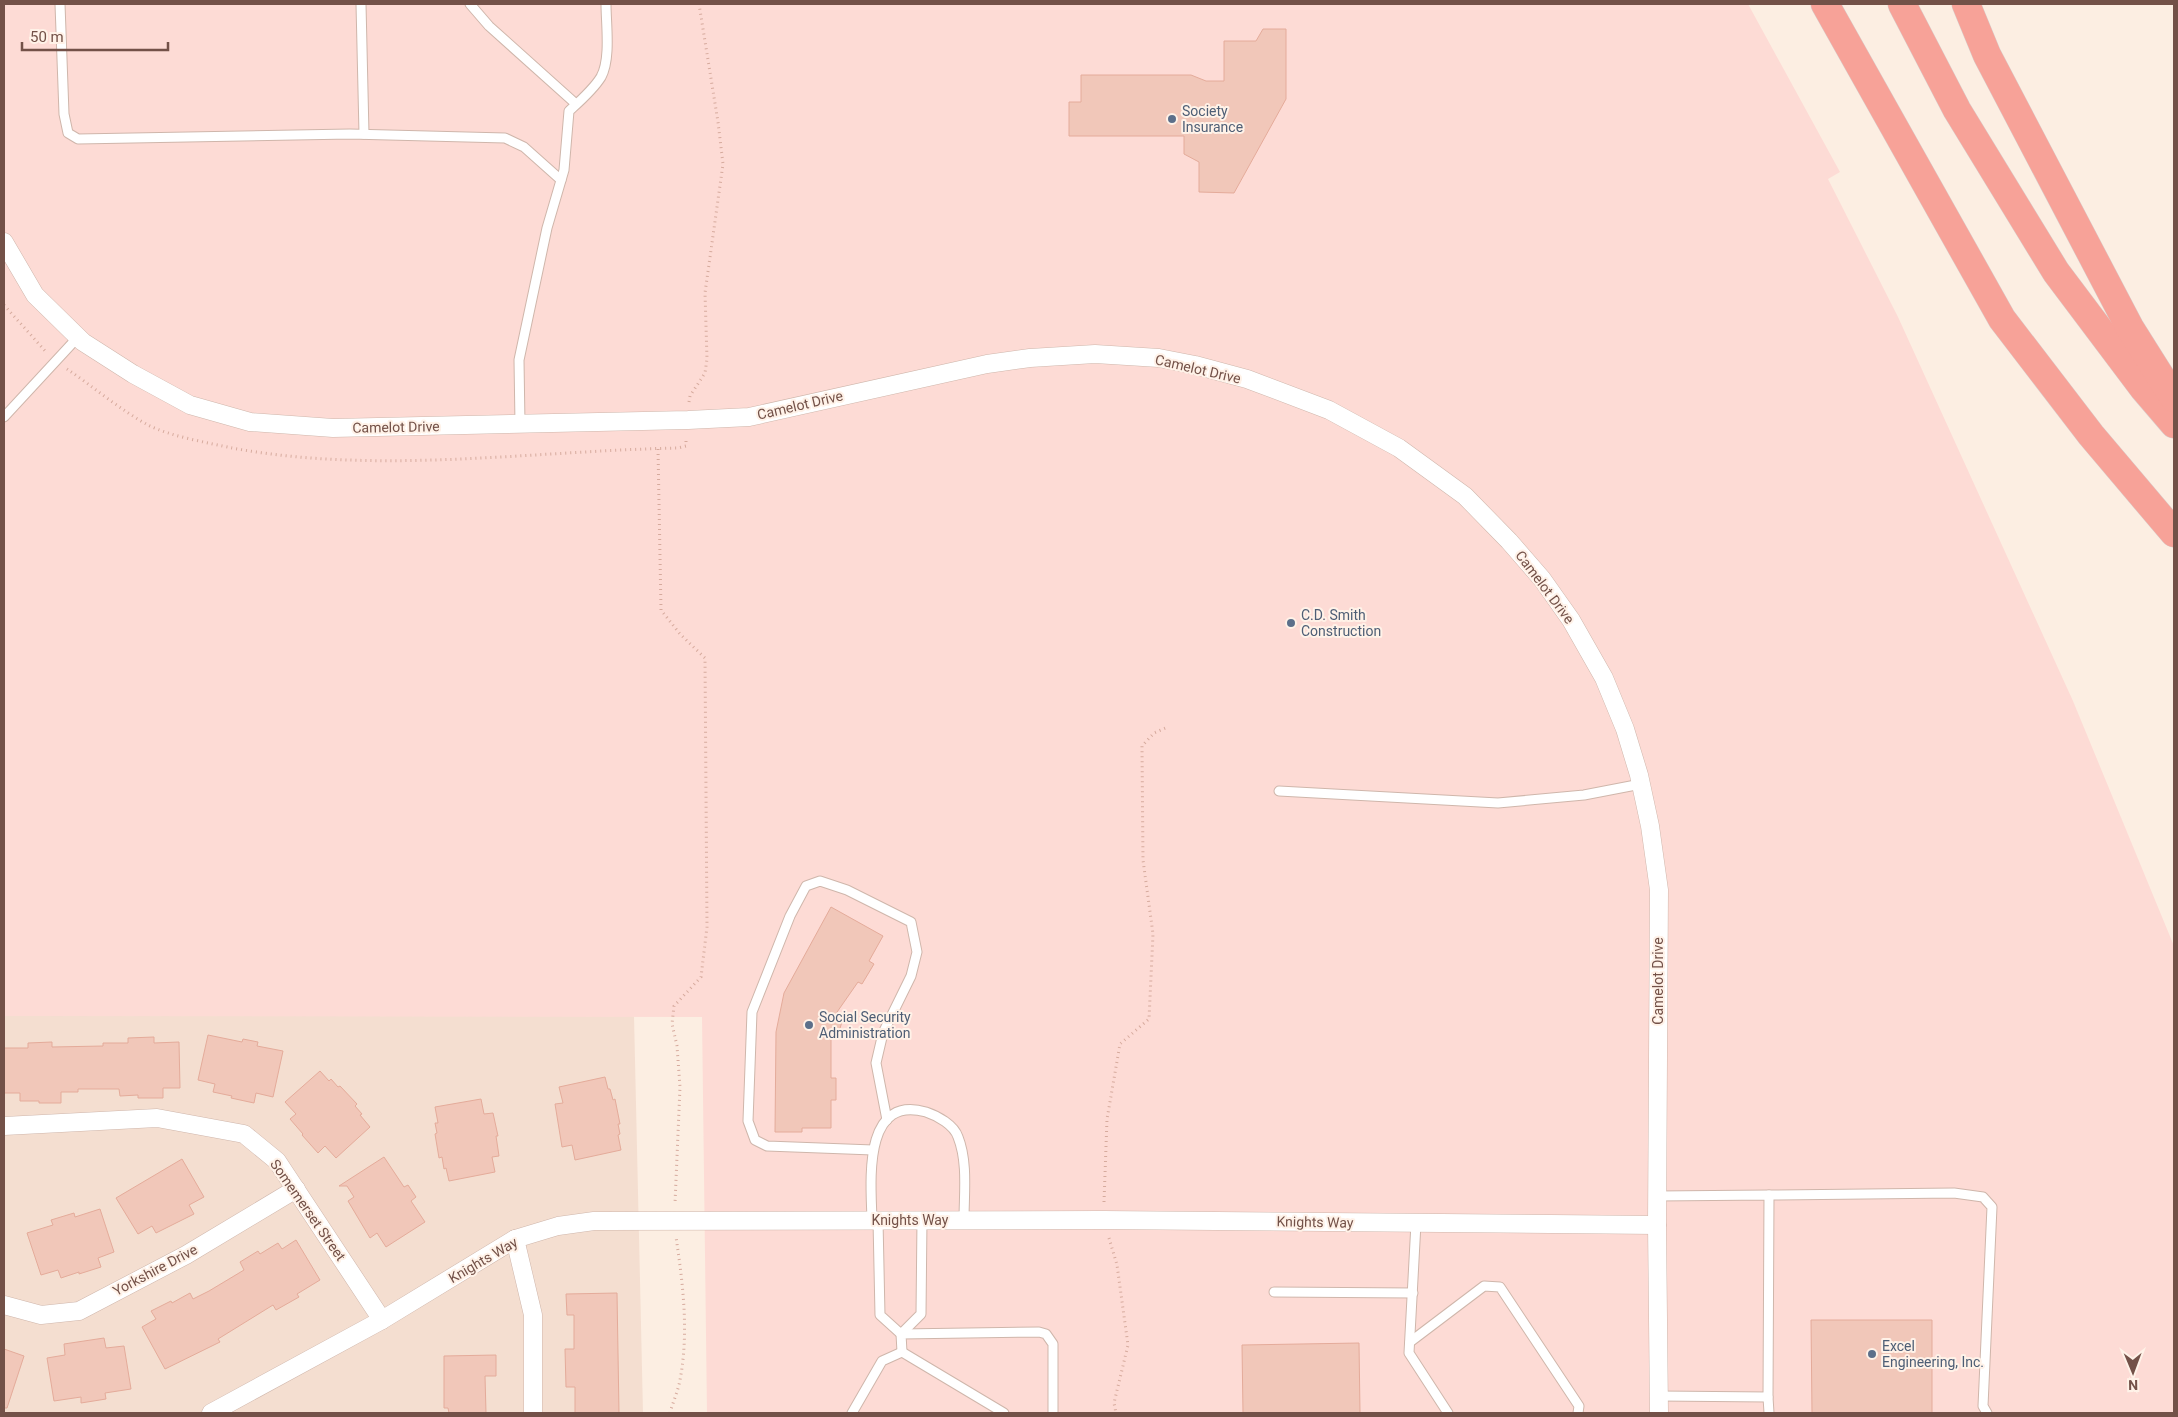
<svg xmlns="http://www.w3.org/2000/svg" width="2178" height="1417" viewBox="0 0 2178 1417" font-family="Roboto,sans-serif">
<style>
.residential{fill:#f4ded0}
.commercial{fill:#fddbd5}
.building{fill:#f1c7b9;stroke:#e4ab9a}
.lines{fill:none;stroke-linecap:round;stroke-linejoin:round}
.lane-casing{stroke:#cfb6ab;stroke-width:11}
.street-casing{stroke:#cfb6ab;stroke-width:19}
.highway-casing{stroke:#d8cecc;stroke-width:29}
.path{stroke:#d6aa9d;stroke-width:3;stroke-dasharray:1 4;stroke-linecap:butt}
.lane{stroke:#fff;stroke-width:9}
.street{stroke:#fff;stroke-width:18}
.highway{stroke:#f7a298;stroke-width:28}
.service-dot{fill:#5c6f8a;stroke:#fff2e8;stroke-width:2}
.labels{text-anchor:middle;stroke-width:4;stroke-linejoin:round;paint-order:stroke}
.service-label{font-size:14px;fill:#4e5e75;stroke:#fff2e8;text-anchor:start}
.street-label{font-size:14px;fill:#735148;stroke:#fff2e8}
</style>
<rect width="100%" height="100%" fill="#fceee2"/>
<polygon class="residential" points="4,1016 634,1016 643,1413 4,1413"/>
<polygon class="commercial" points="4,4 1748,4 1840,172 1828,179 1898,317 2073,701 2174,946 2174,1413 707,1413 702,1017 4,1016"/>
<g class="building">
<polygon points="1263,29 1286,29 1286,99 1234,193 1199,192 1199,162 1184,154 1184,136 1069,136 1069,102 1081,102 1081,75 1191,75 1206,81 1224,81 1224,41 1256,41"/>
<polygon points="831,907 883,936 869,961 874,964 862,984 858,982 835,1015 843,1018 837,1039 831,1038 831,1078 836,1078 836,1100 831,1100 831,1128 802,1128 802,1132 775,1132 776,1032 784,993"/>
<polygon points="208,1035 242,1042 243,1039 258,1042 257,1046 283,1051 273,1097 256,1093 254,1103 231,1098 232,1096 213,1092 215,1084 198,1080"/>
<polygon points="154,1037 154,1043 179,1042 180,1088 163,1088 163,1098 138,1098 138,1095 120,1096 119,1089 78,1089 78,1092 61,1092 61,1103 39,1103 39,1101 20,1101 20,1093 4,1093 4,1048 28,1048 28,1043 52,1042 52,1047 103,1046 103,1043 128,1043 128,1038"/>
<polygon points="320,1071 329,1081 331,1079 338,1087 340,1086 357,1104 355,1106 362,1114 360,1115 370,1127 336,1158 325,1146 318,1153 302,1135 303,1134 290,1119 296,1114 285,1102"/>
<polygon points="605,1077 608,1089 610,1089 613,1100 615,1099 620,1124 618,1124 620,1134 618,1135 621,1150 575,1160 572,1145 562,1147 555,1104 563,1103 559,1087"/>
<polygon points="481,1099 484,1114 493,1113 498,1136 496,1136 499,1156 492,1157 495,1172 449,1181 446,1168 444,1169 442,1157 439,1158 435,1134 437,1133 435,1123 438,1123 435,1107"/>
<polygon points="384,1157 404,1187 408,1185 416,1197 411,1201 425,1222 386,1247 377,1233 370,1238 348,1201 354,1197 347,1186 339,1186"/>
<polygon points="182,1159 204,1197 189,1205 194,1214 156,1233 152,1226 138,1234 116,1198"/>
<polygon points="100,1209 114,1252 98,1258 101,1267 79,1274 79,1272 61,1278 58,1270 41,1275 27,1233 53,1225 51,1220 74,1213 75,1217"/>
<polygon points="296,1240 320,1280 297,1294 299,1297 276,1310 273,1305 218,1339 220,1342 165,1369 142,1327 156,1319 151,1311 171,1301 172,1303 190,1293 193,1299 209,1291 244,1270 240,1262 258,1251 260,1254 278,1243 282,1249"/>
<polygon points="617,1293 619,1413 575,1413 575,1387 566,1387 565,1349 574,1349 574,1315 567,1315 566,1294"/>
<polygon points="1811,1320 1932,1320 1932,1413 1812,1413"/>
<polygon points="104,1338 106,1348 124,1346 131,1389 105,1393 106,1399 81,1403 81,1397 54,1401 47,1358 65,1355 64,1344"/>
<polygon points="1359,1343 1360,1413 1243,1413 1242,1345"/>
<polygon points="4,1349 24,1356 7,1408 4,1408"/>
<polygon points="496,1355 496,1376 485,1376 486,1413 449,1413 448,1408 444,1408 444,1356"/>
</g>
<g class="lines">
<g class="lane-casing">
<g id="lane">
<polyline points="60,4 64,114 68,133 78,139 350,134 505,138 524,147 561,180"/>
<polyline points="361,4 364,134"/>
<polyline points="470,4 489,26 576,104"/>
<polyline points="4,417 78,337"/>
<path d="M520,424l-1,-64 28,-132 17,-58 5,-59c11,-10 24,-21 32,-34 10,-18 5,-53 5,-73"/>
<polyline points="1279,791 1498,803 1584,795 1641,784"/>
<polyline points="873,1150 767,1146 755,1140 748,1121 752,1012 790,916 806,886 820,881 847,890 911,922 917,952 911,976 883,1033 876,1063 887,1120"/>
<polyline points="1769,1195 1954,1193 1983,1197 1992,1207 1983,1406 1987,1413"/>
<polyline points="1657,1196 1769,1195 1768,1397 1659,1396"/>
<path d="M872,1220c-1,-37 -10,-126 54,-108 12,4 28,13 32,25 10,25 6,57 6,83"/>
<polyline points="878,1220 880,1315 901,1334 921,1314 922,1220"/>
<polyline points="1416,1223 1409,1353 1448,1413"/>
<polyline points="1274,1292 1413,1293"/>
<polyline points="1410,1342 1484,1286 1500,1287 1579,1406 1578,1413"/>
<polyline points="902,1352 901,1334 1039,1332 1046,1334 1053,1344 1053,1413"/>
<polyline points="1768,1397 1769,1413"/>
<polyline points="852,1413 882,1361 902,1352 1004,1413"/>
</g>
</g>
<g class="street-casing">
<g id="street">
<polyline points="4,242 35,295 83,342 133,374 190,405 250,422 333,428 688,420 749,417 987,364 1030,358 1095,354 1159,358 1195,365 1247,379 1329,410 1399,448 1465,496 1509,541 1542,579 1571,620 1604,678 1625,729 1639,775 1650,826 1659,890 1657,1225 1659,1413"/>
<polyline points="4,1126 157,1118 244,1134 277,1161 382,1320"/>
<polyline points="515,1239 533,1315 533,1413"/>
<polyline points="4,1305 41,1315 79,1311 186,1255 296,1189"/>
<polyline points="211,1413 382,1320 515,1239 558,1226 594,1221 1103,1220 1657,1225"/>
</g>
</g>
<g class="highway-casing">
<g id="highway">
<polyline points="1825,4 2002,319 2091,435 2174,533"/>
<polyline points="1902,4 1957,110 2056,272 2144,389 2174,424"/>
<polyline points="1966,4 1987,55 2130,328 2174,398"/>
</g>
</g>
<g class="path">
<polyline points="4,305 47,353"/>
<path d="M67,369c25,17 55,42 81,56 21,11 61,18 84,23 147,27 298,3 446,0l8,-2v-8"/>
<polyline points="689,402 690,396 705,373 707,359 705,293 723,164 718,122 699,4"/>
<polyline points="658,449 661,610 680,634 705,658 707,927 701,977 674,1006 672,1024 677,1046 680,1087 675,1203"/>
<polyline points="1104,1202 1107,1119 1120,1044 1149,1019 1153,934 1143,860 1142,746 1154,733 1168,727"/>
<polyline points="1109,1238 1117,1265 1128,1345 1114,1403 1116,1413"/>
<path d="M670,1413c3,-11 8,-22 10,-33 9,-47 3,-96 -4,-143"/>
</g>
<use href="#lane" class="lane"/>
<use href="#street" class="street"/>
<use href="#highway" class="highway"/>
</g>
<g class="service-dot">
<circle cx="1172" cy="119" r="5"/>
<circle cx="1291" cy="623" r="5"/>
<circle cx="809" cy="1025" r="5"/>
<circle cx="1872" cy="1354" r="5"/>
</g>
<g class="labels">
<g class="service-label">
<text x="1182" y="116">Society<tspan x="1182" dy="16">Insurance</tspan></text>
<text x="1301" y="620">C.D. Smith<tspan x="1301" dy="16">Construction</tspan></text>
<text x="819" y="1022">Social Security<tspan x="819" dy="16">Administration</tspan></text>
<text x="1882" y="1351">Excel<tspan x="1882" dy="16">Engineering, Inc.</tspan></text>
</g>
<g class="street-label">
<text transform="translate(1198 369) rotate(13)" y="5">Camelot Drive</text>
<text transform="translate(800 405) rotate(-13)" y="5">Camelot Drive</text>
<text transform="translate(396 427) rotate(-1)" y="5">Camelot Drive</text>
<text transform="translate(1545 587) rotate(53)" y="5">Camelot Drive</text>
<text transform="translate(1658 981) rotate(-90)" y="5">Camelot Drive</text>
<text transform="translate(308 1210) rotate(55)" y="5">Somemerset Street</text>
<text x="910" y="1225">Knights Way</text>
<text transform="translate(1315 1222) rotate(1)" y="5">Knights Way</text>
<text transform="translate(483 1260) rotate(-30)" y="5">Knights Way</text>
<text transform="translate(155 1270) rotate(-28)" y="5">Yorkshire Drive</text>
</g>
</g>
<rect width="2178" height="1417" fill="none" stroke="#735148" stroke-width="10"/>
<g transform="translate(2133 1372) rotate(179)" stroke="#fff2e8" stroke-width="4" paint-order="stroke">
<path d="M0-4L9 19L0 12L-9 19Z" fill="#735148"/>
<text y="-8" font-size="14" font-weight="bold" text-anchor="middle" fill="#735148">N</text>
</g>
<path d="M22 42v8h146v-8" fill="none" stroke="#735148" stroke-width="2.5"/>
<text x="30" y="42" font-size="15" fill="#735148" stroke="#fff2e8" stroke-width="4" paint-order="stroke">50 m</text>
</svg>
